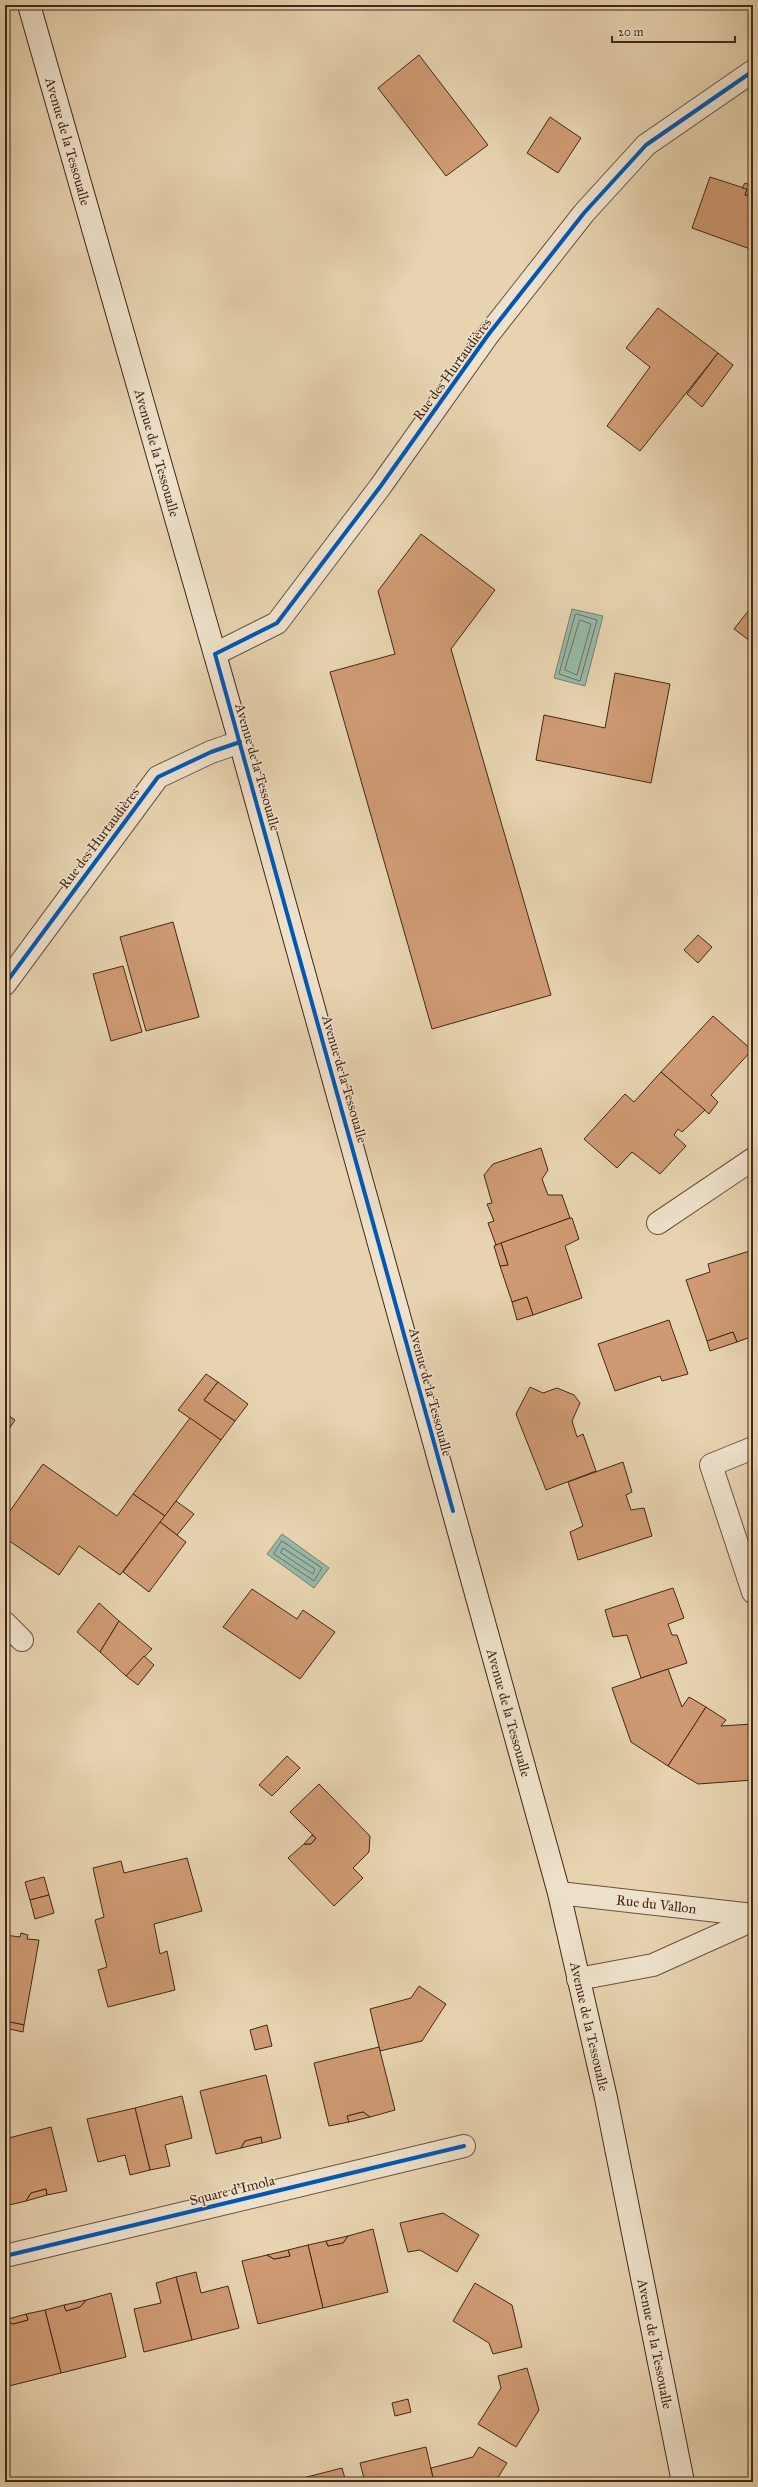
<svg xmlns="http://www.w3.org/2000/svg" width="758" height="2487" viewBox="0 0 758 2487" font-family="'IM FELL Great Primer',serif">
<style>
.water{fill:#97b8a8;stroke:#767e6e}
.lines{fill:none;stroke-linecap:round;stroke-linejoin:round}
.shore{stroke:#6e6f60;stroke-width:1}
.building{fill:#cf9a73;stroke:#442617}
.minor-casing{stroke:#6d513d;stroke-width:24}
.secondary-casing{stroke:#442617;stroke-width:24}
.minor{stroke:#efe2cc;stroke-width:22}
.secondary{stroke:#efe2cc;stroke-width:22}
.cycleway-casing{stroke:#efe2cc;stroke-width:6}
.cycleway{stroke:#0057b8;stroke-width:4}
.labels{text-anchor:middle;stroke-width:3;stroke-linejoin:round;paint-order:stroke}
.street-label{font-size:14px;fill:#442617;stroke:#efe2cc}
</style>
<rect width="100%" height="100%" fill="#e7d3b0"/>
<filter id="stains"><feTurbulence type="fractalNoise" baseFrequency=".005" numOctaves="4"/><feColorMatrix values="0 0 0 0 .2 0 0 0 0 .09 0 0 0 0 .02 0 0 0 .5 -.17"/></filter>
<radialGradient id="worn" r=".72"><stop offset=".6" stop-color="#630" stop-opacity="0"/><stop offset="1" stop-color="#630" stop-opacity=".3"/></radialGradient>
<g class="water">
<polygon points="572,609 603,616 585,686 554,678"/>
<polygon points="282,1534 329,1568 314,1588 267,1554"/>
</g>
<g class="lines">
<g class="shore">
<polygon points="577,614 597,620 580,681 559,674 575,615"/>
<polygon points="580,620 591,624 577,675 565,670"/>
<polygon points="282,1541 322,1568 314,1581 274,1554"/>
<polygon points="283,1548 315,1569 313,1574 281,1553"/>
</g>
</g>
<g class="building">
<polygon points="419,55 488,145 446,176 378,88"/>
<polygon points="550,117 581,138 558,173 527,153"/>
<polygon points="710,177 747,189 745,195 753,196 753,250 692,228"/>
<polygon points="745,183 753,186 753,196 745,195 747,189 742,188"/>
<polygon points="658,308 718,353 640,451 607,426 650,367 626,348"/>
<polygon points="718,353 733,365 702,407 687,394"/>
<polygon points="421,534 495,590 451,649 551,995 432,1029 330,672 395,654 378,591"/>
<polygon points="753,605 753,643 734,629"/>
<polygon points="615,673 670,684 651,783 536,760 544,715 605,728"/>
<polygon points="173,922 199,1017 146,1031 120,937"/>
<polygon points="698,935 712,947 698,963 684,950"/>
<polygon points="123,966 142,1032 111,1041 93,974"/>
<polygon points="713,1016 752,1050 711,1095 718,1102 709,1114 661,1072"/>
<polygon points="661,1072 705,1110 682,1132 678,1129 674,1135 686,1146 660,1174 632,1152 617,1168 584,1139 625,1094 634,1102"/>
<polygon points="541,1148 548,1170 542,1179 548,1195 562,1195 570,1218 496,1245 488,1223 494,1221 487,1204 492,1203 484,1175 493,1164"/>
<polygon points="570,1218 572,1218 579,1239 565,1246 582,1298 533,1315 527,1297 512,1302 500,1266 508,1265 501,1243"/>
<polygon points="501,1243 508,1265 500,1266 494,1246"/>
<polygon points="753,1250 753,1336 737,1342 733,1332 707,1341 686,1280 710,1272 708,1264"/>
<polygon points="527,1297 533,1315 517,1320 512,1302"/>
<polygon points="669,1320 688,1374 662,1381 660,1376 615,1391 598,1344"/>
<polygon points="733,1332 737,1342 710,1351 707,1341"/>
<polygon points="206,1374 218,1382 204,1400 235,1421 221,1440 178,1410"/>
<polygon points="218,1382 248,1404 235,1421 204,1400"/>
<polygon points="530,1387 543,1393 557,1388 574,1395 580,1403 572,1421 577,1437 583,1434 596,1471 546,1490 516,1414"/>
<polygon points="5,1413 15,1420 5,1435"/>
<polygon points="190,1418 221,1440 165,1516 133,1494"/>
<polygon points="623,1462 632,1492 626,1495 631,1510 644,1508 652,1536 578,1560 570,1532 583,1526 568,1482"/>
<polygon points="43,1464 117,1516 133,1494 165,1516 120,1575 79,1546 59,1575 5,1538 5,1518"/>
<polygon points="176,1501 194,1514 177,1535 160,1522"/>
<polygon points="160,1522 186,1542 149,1592 123,1572"/>
<polygon points="673,1588 684,1618 668,1624 672,1635 677,1635 687,1663 641,1678 627,1635 613,1637 605,1610"/>
<polygon points="252,1589 297,1619 303,1610 335,1632 300,1679 223,1627"/>
<polygon points="99,1603 119,1621 100,1652 77,1632"/>
<polygon points="119,1621 152,1649 126,1676 100,1652"/>
<polygon points="144,1656 154,1665 138,1685 126,1676"/>
<polygon points="668,1669 682,1707 689,1697 706,1707 668,1766 631,1742 612,1688"/>
<polygon points="706,1707 726,1720 721,1726 753,1724 753,1780 698,1784 668,1766"/>
<polygon points="287,1756 300,1768 272,1796 259,1785"/>
<polygon points="319,1784 370,1836 369,1852 353,1868 363,1878 334,1906 288,1858 304,1844 311,1844 316,1838 290,1812"/>
<polygon points="312,1835 316,1838 311,1844 304,1844"/>
<polygon points="187,1858 202,1911 154,1924 160,1954 167,1951 175,1990 108,2007 98,1970 107,1967 95,1920 104,1917 93,1868 121,1861 124,1873"/>
<polygon points="44,1877 49,1895 30,1900 25,1882"/>
<polygon points="49,1895 54,1913 35,1919 30,1900"/>
<polygon points="21,1933 28,1935 27,1939 39,1940 24,2025 5,2021 5,1935 20,1937"/>
<polygon points="419,1986 446,2004 422,2041 380,2051 370,2009 411,1998"/>
<polygon points="5,2021 24,2025 23,2032 5,2028"/>
<polygon points="267,2025 272,2046 255,2050 250,2030"/>
<polygon points="379,2047 395,2110 370,2117 363,2112 347,2116 349,2122 329,2126 314,2063"/>
<polygon points="266,2075 281,2138 262,2143 261,2137 245,2141 241,2148 216,2154 200,2091"/>
<polygon points="182,2096 192,2138 165,2145 170,2166 150,2170 135,2108"/>
<polygon points="135,2108 150,2170 130,2175 125,2155 98,2162 87,2119"/>
<polygon points="363,2112 370,2117 349,2122 347,2116"/>
<polygon points="51,2127 67,2191 47,2195 46,2189 31,2193 26,2201 5,2206 5,2139"/>
<polygon points="261,2137 262,2143 241,2148 245,2141"/>
<polygon points="46,2189 47,2195 26,2201 31,2193"/>
<polygon points="443,2213 479,2235 457,2272 420,2250 408,2252 400,2223"/>
<polygon points="373,2229 388,2292 323,2308 308,2245 326,2241 328,2246 343,2243 348,2236"/>
<polygon points="348,2236 343,2243 328,2246 326,2241"/>
<polygon points="308,2245 323,2308 258,2324 242,2261 267,2255 274,2259 290,2256 288,2250"/>
<polygon points="288,2250 290,2256 274,2259 267,2255"/>
<polygon points="196,2272 201,2293 228,2286 239,2328 192,2340 176,2277"/>
<polygon points="176,2277 192,2340 144,2352 134,2309 161,2303 156,2283"/>
<polygon points="475,2283 512,2305 522,2347 493,2354 489,2343 453,2321"/>
<polygon points="111,2293 126,2357 61,2373 45,2310 64,2305 66,2311 80,2307 86,2300"/>
<polygon points="86,2300 80,2307 66,2311 64,2305"/>
<polygon points="45,2310 61,2373 5,2387 5,2320 13,2324 28,2320 26,2314"/>
<polygon points="26,2314 28,2320 13,2324 5,2320"/>
<polygon points="527,2368 539,2410 516,2447 478,2424 501,2388 498,2376"/>
<polygon points="408,2399 411,2412 395,2416 392,2403"/>
<polygon points="426,2447 434,2482 365,2482 360,2463"/>
<polygon points="479,2447 507,2463 495,2482 434,2482 431,2468 473,2457"/>
<polygon points="342,2468 346,2482 296,2482 295,2480"/>
</g>
<g class="lines">
<g class="minor-casing">
<g id="minor">
<polyline points="215,654 277,623 380,487 488,335 584,213 646,145 753,71"/>
<polyline points="5,984 158,777 211,752 240,742"/>
<polyline points="658,1223 753,1159"/>
<polyline points="753,1448 711,1465 753,1592"/>
<polyline points="5,1623 22,1640"/>
<path id="s1" d="M559,1893l194,22"/>
<polyline points="578,1979 653,1965 753,1920"/>
<polyline points="5,2256 464,2146"/>
</g>
</g>
<g class="secondary-casing">
<g id="secondary">
<path id="s2" d="M29,5l211,737 319,1151 47,205 77,384"/>
</g>
</g>
<use href="#minor" class="minor"/>
<use href="#secondary" class="secondary"/>
<g class="cycleway-casing">
<g id="cycleway">
<polyline points="5,984 158,777 211,752 240,742"/>
<polyline points="453,1511 215,654 277,623 380,487 488,335 584,213 646,145 753,71"/>
<polyline points="5,2256 464,2146"/>
</g>
</g>
<use href="#cycleway" class="cycleway"/>
</g>
<g class="labels">
<g class="street-label">
<text dy="5" stroke="none"><textPath href="#s2" startOffset="142">Avenue de la Tessoualle</textPath></text>
<text transform="translate(452 369) rotate(-54)" y="5">Rue des Hurtaudières</text>
<text dy="5" stroke="none"><textPath href="#s2" startOffset="466">Avenue de la Tessoualle</textPath></text>
<text transform="translate(258 767) rotate(74)" y="5">Avenue de la Tessoualle</text>
<text transform="translate(99 838) rotate(-53)" y="5">Rue des Hurtaudières</text>
<text transform="translate(345 1079) rotate(74)" y="5">Avenue de la Tessoualle</text>
<text transform="translate(431 1392) rotate(75)" y="5">Avenue de la Tessoualle</text>
<text dy="5" stroke="none"><textPath href="#s2" startOffset="1774">Avenue de la Tessoualle</textPath></text>
<text dy="5" stroke="none"><textPath href="#s1" startOffset="98">Rue du Vallon</textPath></text>
<text dy="5" stroke="none"><textPath href="#s2" startOffset="2098">Avenue de la Tessoualle</textPath></text>
<text transform="translate(232 2190) rotate(-14)" y="5">Square d’Imola</text>
<text dy="5" stroke="none"><textPath href="#s2" startOffset="2422">Avenue de la Tessoualle</textPath></text>
</g>
</g>
<rect width="758" height="2487" fill="none" stroke="#e7d3b0" stroke-width="20"/>
<rect x="6" y="6" width="746" height="2475" fill="none" stroke="#442617" stroke-width="2"/>
<rect x="10" y="10" width="738" height="2467" fill="none" stroke="#442617"/>
<path d="M612 36v6h123v-6" fill="none" stroke="#442617" stroke-width="2"/>
<text x="618" y="36" font-size="12" fill="#442617" stroke="#efe2cc" stroke-width="3" paint-order="stroke">20 m</text>
<rect width="100%" height="100%" filter="url(#stains)"/>
<rect width="100%" height="100%" fill="url(#worn)"/>
</svg>
